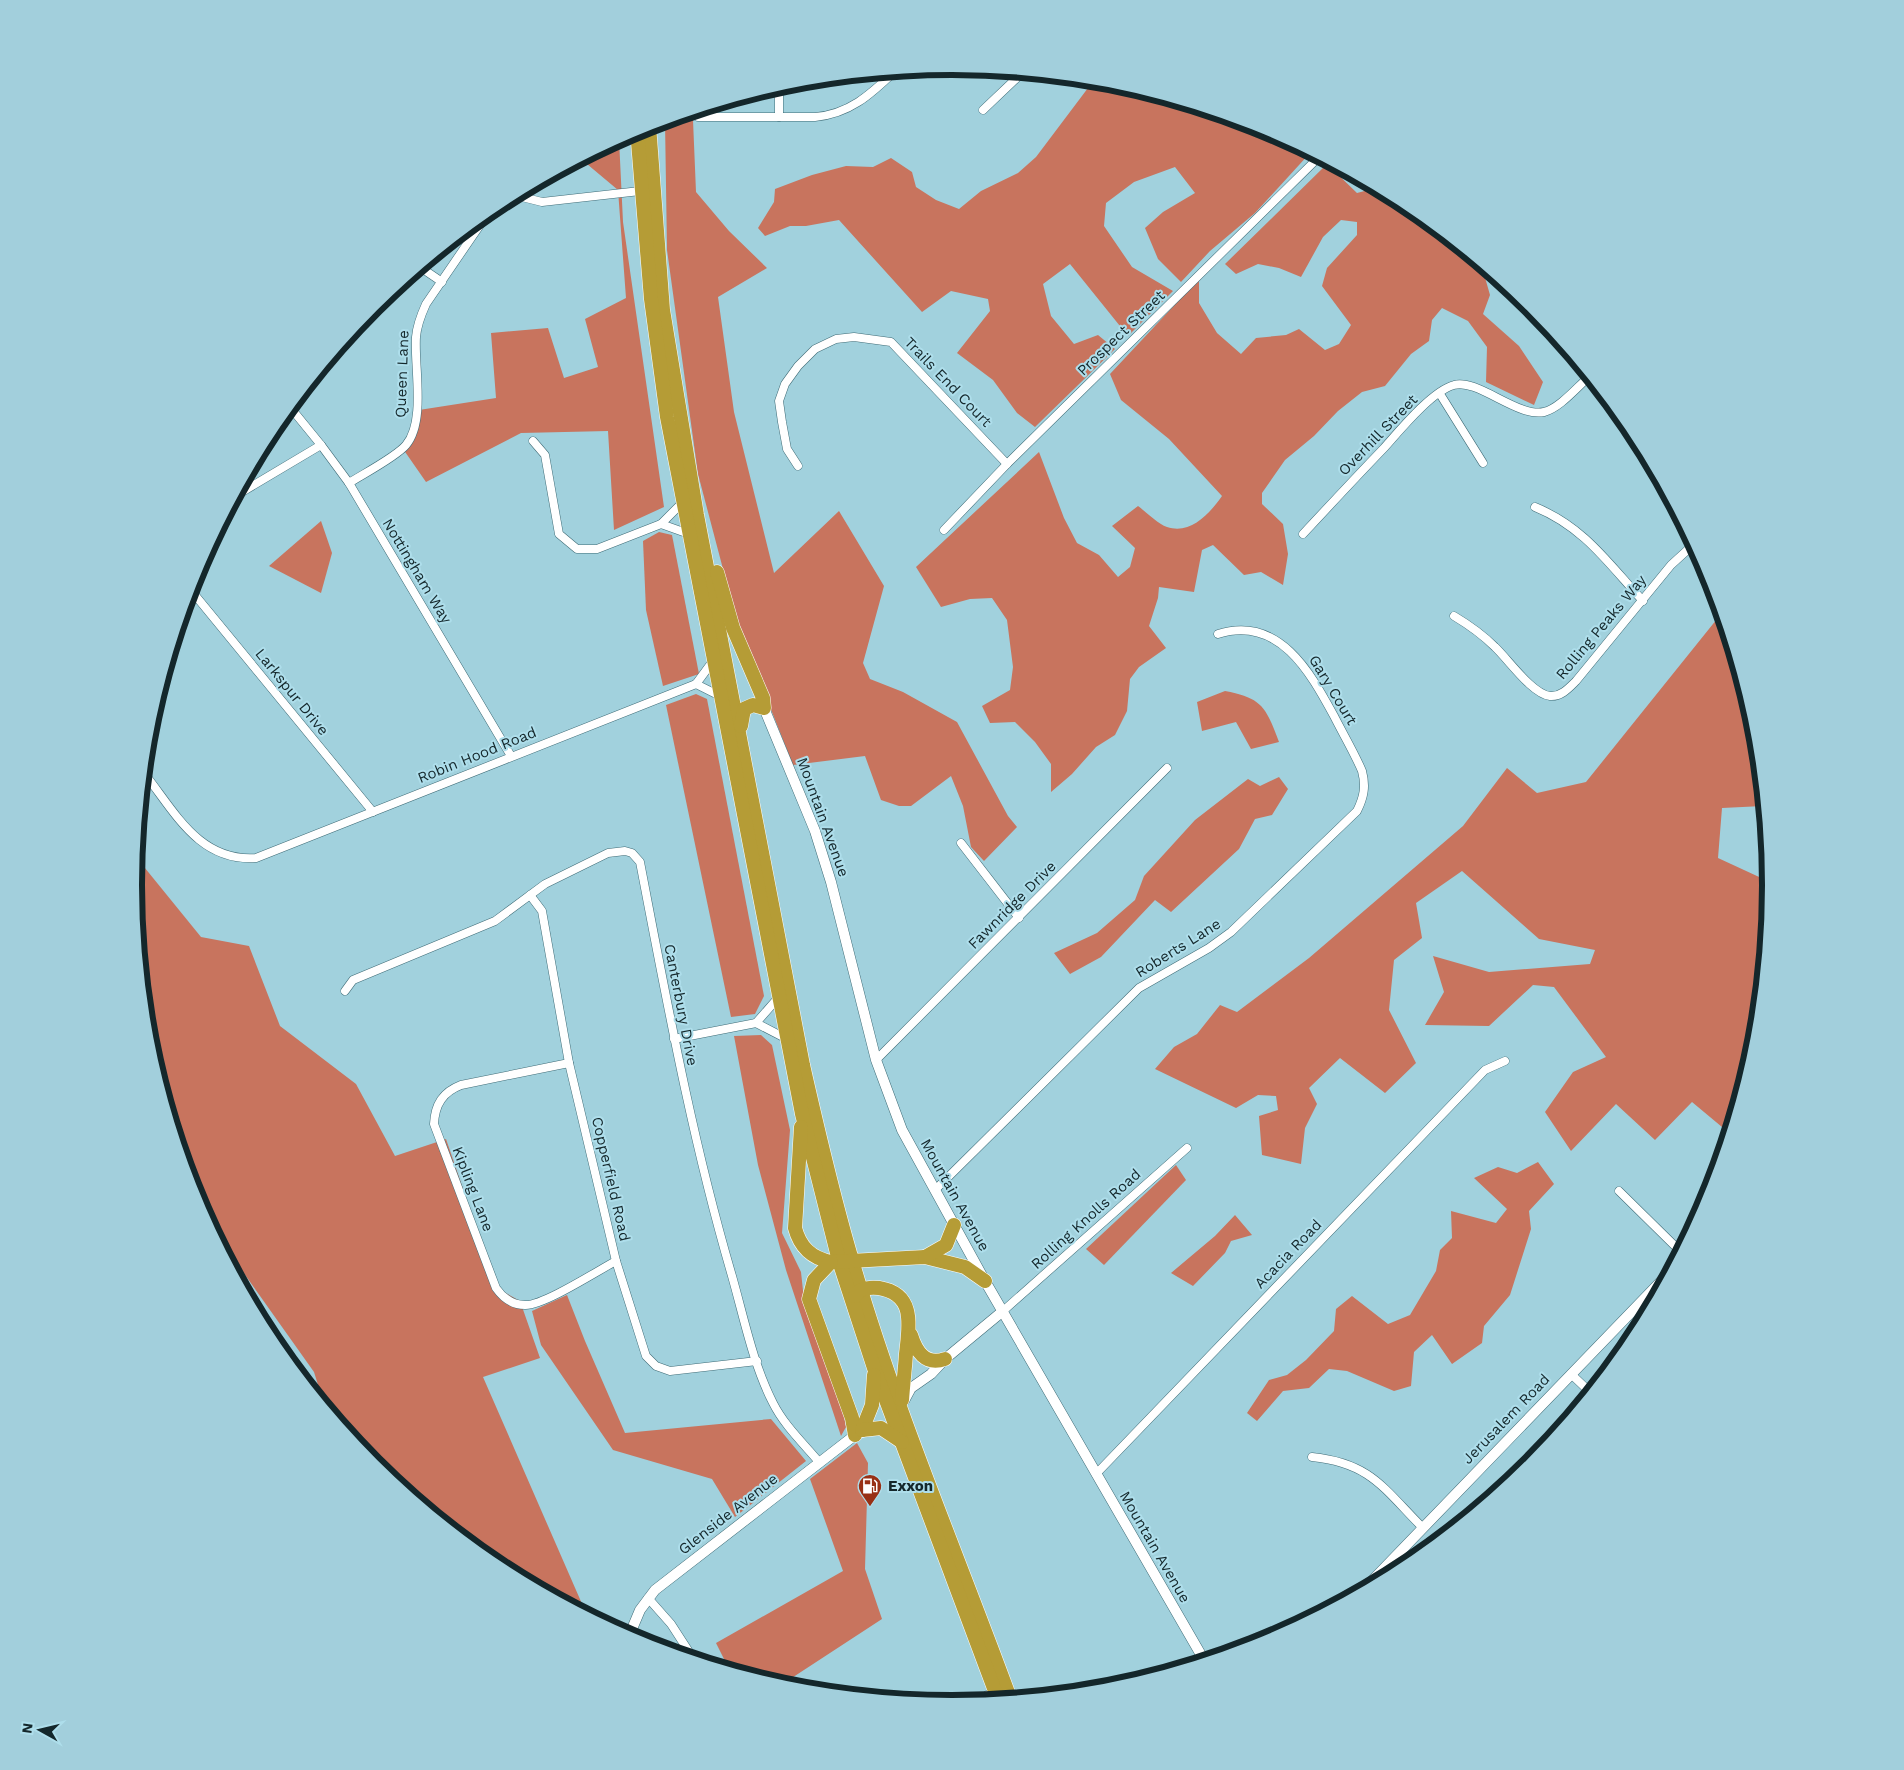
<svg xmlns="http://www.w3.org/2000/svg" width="1904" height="1770" viewBox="0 0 1904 1770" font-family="'Work Sans',sans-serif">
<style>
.forest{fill:#c8745e}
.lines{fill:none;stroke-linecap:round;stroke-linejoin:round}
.street-casing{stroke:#3f6c77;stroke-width:9}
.secondary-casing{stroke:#3f6c77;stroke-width:11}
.highway-casing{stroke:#fff;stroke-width:15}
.street{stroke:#fff;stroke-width:8}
.secondary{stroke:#fff;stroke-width:10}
.highway{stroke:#b59c36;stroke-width:14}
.labels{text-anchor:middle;stroke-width:4;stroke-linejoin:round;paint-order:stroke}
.street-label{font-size:15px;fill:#14272b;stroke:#aedeeb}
.poi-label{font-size:15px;font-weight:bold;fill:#14272b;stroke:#aedeeb;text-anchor:start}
.rim{fill:none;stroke:#14272b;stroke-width:6}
</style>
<rect width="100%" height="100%" fill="#a1d1dd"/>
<g class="forest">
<path d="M1094,80l18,2 67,20 7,9c37,-5 92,24 124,42l-55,60 -45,38 -29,31 -23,-23 -13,-31 18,-16 32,-19 -20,-26 -41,15 -28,21 -2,23 28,41 41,24 -45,45 -58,-72 -27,20 8,32 23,28 24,-9 17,14 -80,78 -18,-14 -24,-33 -36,-27 33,-42 -2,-12 -37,-8 -29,21 -83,-92 -33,6h-16l-25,10 -7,-8 16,-26 1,-13 37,-14 34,-9 27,1 18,-9 21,14 4,15 20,13 23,9 22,-18 37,-18 18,-16z"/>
<polygon points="704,109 704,118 693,120 696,192 729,231 767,268 718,297 734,412 774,573 839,511 884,586 863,663 870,679 903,692 957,722 1008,816 1017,827 984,861 971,847 963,806 951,776 911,806 899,806 881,800 865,756 793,765 738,626 698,474 667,250 665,121"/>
<polygon points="619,139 623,222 664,507 614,530 608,431 521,433 426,482 401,446 414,432 419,410 496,398 491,333 548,328 564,378 598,367 585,319 626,298 618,190 581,159"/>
<path d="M1327,164l30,29 19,-5 31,16 79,65 -2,5 6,21 -7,19 36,32 24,36 -9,23 -48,-23 1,-35 -19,-26 -26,-13 -10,12 -3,21 -18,13 -26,32 -23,6 -24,19 -24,25 -29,24 -23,33v11l21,20 5,30 -5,31 -22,-13 -17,3 -31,-30 -11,5 -8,42 -35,-5 -1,11 -9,28 17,22 -27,19 -9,12 -3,32 -12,24 -19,12 -24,27 -21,18v-28l-16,-22 -20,-20 -25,1 -8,-17 28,-16 3,-23 -6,-47 -15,-22 -22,1 -29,8 -25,-40 123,-115 25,66 13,25 22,12 19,22 12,-10 5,-19 -23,-22 26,-20c8,6 20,18 29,21 24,8 43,-14 55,-31l-53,-57 -48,-39 -11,-26 89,-95v24l18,30 24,21 15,-16 30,-3 13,-6 26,21 14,-6 12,-19 -29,-39 5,-18 30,-33v-13l-16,-2 -18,17 -22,40 -22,-9 -21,-4 -22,10 -11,-10z"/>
<polygon points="321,521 332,553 321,593 269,566"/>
<polygon points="659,532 672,535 699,674 663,686 646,610 643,541"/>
<polygon points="1721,614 1755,726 1763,806 1722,808 1718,858 1770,882 1771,885 1755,1045 1728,1132 1692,1102 1655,1140 1616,1104 1571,1151 1545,1112 1573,1072 1606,1057 1554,987 1533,985 1489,1026 1425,1025 1444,992 1433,956 1489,972 1590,964 1595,950 1539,939 1462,871 1416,903 1422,938 1394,960 1389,1010 1416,1063 1385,1093 1340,1058 1309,1088 1317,1104 1305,1128 1301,1164 1262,1155 1259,1116 1278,1110 1276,1096 1258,1095 1236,1108 1155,1069 1174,1047 1197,1034 1220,1005 1237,1012 1309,958 1463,826 1507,768 1537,793 1586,782"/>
<path d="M1225,691c38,7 41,17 54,51l-28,7 -15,-27 -34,9 -5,-29z"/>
<polygon points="696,694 707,699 764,996 755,1014 731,1017 666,705"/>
<polygon points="1279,777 1288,789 1272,815 1255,819 1239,849 1171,912 1155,900 1101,957 1070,974 1054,953 1097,933 1135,900 1144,876 1195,820 1248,779 1260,786"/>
<polygon points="136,857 201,937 249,946 280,1026 356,1084 395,1156 446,1139 497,1288 520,1301 540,1358 483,1377 586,1613 497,1566 373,1464 324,1404 314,1372 209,1224 195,1198 149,1044 133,885"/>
<polygon points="761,1035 772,1045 790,1130 782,1233 801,1272 804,1300 844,1417 846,1427 841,1436 786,1270 758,1165 734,1036"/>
<polygon points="1538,1162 1554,1184 1529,1211 1531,1229 1510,1295 1484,1326 1482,1343 1452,1364 1432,1335 1414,1352 1411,1386 1394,1391 1347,1371 1329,1369 1309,1388 1283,1391 1257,1421 1247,1413 1269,1380 1287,1375 1306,1360 1334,1331 1336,1309 1352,1296 1388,1324 1410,1315 1436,1271 1440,1250 1452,1238 1451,1211 1496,1223 1507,1209 1474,1178 1498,1167 1517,1173"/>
<polygon points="1176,1165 1186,1180 1104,1265 1086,1249"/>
<polygon points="1235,1215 1252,1235 1231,1241 1225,1253 1193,1286 1171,1273 1215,1236"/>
<polygon points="567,1295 585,1341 625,1433 771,1419 806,1461 735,1517 712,1479 613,1450 541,1345 532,1311"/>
<polygon points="857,1443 868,1463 865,1569 882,1619 781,1685 729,1669 716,1643 843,1571 810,1479"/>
</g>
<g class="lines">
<g class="street-casing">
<g id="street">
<polyline points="779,86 779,117"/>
<polyline points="983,110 1022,73"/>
<path d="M698,117h117c34,-3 55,-22 79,-45"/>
<polyline points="514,195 542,202 640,191"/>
<polyline points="420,267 442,282"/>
<polyline points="1440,394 1483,463"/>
<polyline points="290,407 321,445 349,483 511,756"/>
<polyline points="533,441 545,455 559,534 577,549 597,549 661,524 683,502"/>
<polyline points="798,466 787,449 782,422 779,401 785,384 798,366 815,349 836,339 854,337 891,342 1007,464"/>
<path d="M349,483c14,-9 47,-26 57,-38 20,-24 8,-78 10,-108 1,-12 5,-22 10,-33l65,-95"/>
<polyline points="237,495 321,445"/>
<path d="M1535,507c49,20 73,56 108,94"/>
<polyline points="661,524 689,534"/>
<polyline points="944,530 1007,464 1319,157"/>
<path d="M1303,534c27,-29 54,-58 81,-86 16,-18 48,-57 70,-63 23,-7 64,33 90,27 16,-4 33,-25 45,-35"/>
<polyline points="190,589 373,812"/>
<path d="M1454,616c15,9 29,19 41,31 13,12 37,47 55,49 11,1 19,-8 26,-15l95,-116 23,-21"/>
<polyline points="696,684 720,696"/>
<path d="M144,773c31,39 55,89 112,85l440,-174 17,-23"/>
<polyline points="961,843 1019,918"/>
<polyline points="530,895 542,911 569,1063 616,1261 646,1356 656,1366 670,1371 757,1361"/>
<path d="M345,991l8,-11 142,-59 50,-37 63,-31 17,-2 7,2 8,9c27,140 52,278 92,414 12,42 21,88 41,127 11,22 30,40 46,59"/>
<polyline points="756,1023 778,998"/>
<polyline points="674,1039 756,1023 787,1039"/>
<polyline points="876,1060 1167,768"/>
<path d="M569,1063l-108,22c-18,7 -26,19 -27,39l62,164c7,10 16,17 29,17 18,1 72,-34 91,-44"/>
<path d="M935,1190l204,-202 70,-40 22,-16 126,-121c7,-14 9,-25 5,-40 -8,-19 -19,-37 -28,-55 -24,-44 -55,-101 -116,-82"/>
<polyline points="1619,1191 1680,1251"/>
<polyline points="1003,1311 1187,1148"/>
<polyline points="1571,1374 1590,1392"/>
<path d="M1312,1457c59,6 72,32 111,71"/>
<polyline points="1096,1474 1485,1070 1505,1061"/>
<polyline points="1388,1565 1395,1572"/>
<polyline points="648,1598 671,1624 693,1658"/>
<polyline points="978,1701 995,1690"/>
</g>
</g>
<g class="secondary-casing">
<g id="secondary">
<polyline points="764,708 815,831 831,882 876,1060 902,1130 985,1281 1204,1660"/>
<polyline points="904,1401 911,1388 931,1374 945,1359 1003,1311"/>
<polyline points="1366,1587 1669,1273"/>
<polyline points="629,1636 640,1610 655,1590 859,1432"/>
</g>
</g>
<g class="highway-casing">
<g id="highway">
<path d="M649,125l14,185 34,205 106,550c15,66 30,131 49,195 43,149 105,293 158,438"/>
<polyline points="637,130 651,299 667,417 802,1114 839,1261 874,1368 998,1699"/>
<polyline points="717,572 733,628 763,698 764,708 753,705 744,709 741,726"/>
<path d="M801,1127l-6,101c5,19 16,30 36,34l94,-5 40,10 20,14"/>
<polyline points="925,1257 946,1245 954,1225"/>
<polyline points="831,1262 814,1280 809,1299 852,1418 855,1435"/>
<path d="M855,1296c5,-8 15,-9 24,-8 37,6 30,38 27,66 -1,15 -3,31 -4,46"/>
<path d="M911,1335c5,16 14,31 34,24"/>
<polyline points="862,1430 872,1405 874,1375"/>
<polyline points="862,1430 881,1428 902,1442"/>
</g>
</g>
<use href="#street" class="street"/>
<use href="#secondary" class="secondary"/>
<use href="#highway" class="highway"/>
</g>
<defs>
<g id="fuel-pin" transform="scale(1.25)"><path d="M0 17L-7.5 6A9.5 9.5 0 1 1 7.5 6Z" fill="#983015" stroke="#aedeeb"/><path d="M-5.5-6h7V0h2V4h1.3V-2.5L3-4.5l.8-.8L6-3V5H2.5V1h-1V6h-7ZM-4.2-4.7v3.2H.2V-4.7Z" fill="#fff"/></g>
</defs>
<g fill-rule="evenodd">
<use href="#fuel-pin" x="870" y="1486"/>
</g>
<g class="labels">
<g class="street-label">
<text transform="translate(1121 333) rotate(-44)" y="5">Prospect Street</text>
<text transform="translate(402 374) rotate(-88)" y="5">Queen Lane</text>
<text transform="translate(948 382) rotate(46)" y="5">Trails End Court</text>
<text transform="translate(1378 435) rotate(-46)" y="5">Overhill Street</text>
<text transform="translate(417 571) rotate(59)" y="5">Nottingham Way</text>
<text transform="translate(1601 627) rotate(-50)" y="5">Rolling Peaks Way</text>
<text transform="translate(1333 690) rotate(59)" y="5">Gary Court</text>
<text transform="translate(292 692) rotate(51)" y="5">Larkspur Drive</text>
<text transform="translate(477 755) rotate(-22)" y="5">Robin Hood Road</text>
<text transform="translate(823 817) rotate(70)" y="5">Mountain Avenue</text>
<text transform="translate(1012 905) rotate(-45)" y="5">Fawnridge Drive</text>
<text transform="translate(1178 948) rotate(-32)" y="5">Roberts Lane</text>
<text transform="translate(681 1005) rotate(79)" y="5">Canterbury Drive</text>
<text transform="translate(611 1179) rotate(77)" y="5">Copperfield Road</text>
<text transform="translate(473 1189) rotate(69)" y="5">Kipling Lane</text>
<text transform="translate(955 1195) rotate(61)" y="5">Mountain Avenue</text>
<text transform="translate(1086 1219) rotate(-42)" y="5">Rolling Knolls Road</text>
<text transform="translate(1288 1254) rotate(-46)" y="5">Acacia Road</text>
<text transform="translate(1506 1419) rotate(-46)" y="5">Jerusalem Road</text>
<text transform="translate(728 1514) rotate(-38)" y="5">Glenside Avenue</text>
<text transform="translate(1155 1547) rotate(60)" y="5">Mountain Avenue</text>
</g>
<g class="poi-label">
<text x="888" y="1491">Exxon</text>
</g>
</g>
<path d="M0 0H1904V1770H0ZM142 885a810 810 0 1 1 1620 0a810 810 0 1 1-1620 0Z" fill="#a2cfdc" fill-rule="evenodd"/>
<path class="rim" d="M142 885a810 810 0 1 1 1620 0a810 810 0 1 1-1620 0Z"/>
<g transform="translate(40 1730) rotate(278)" stroke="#aedeeb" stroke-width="4" paint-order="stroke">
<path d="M0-4L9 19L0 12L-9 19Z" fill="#14272b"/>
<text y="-8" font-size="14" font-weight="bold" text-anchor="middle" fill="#14272b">N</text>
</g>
</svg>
